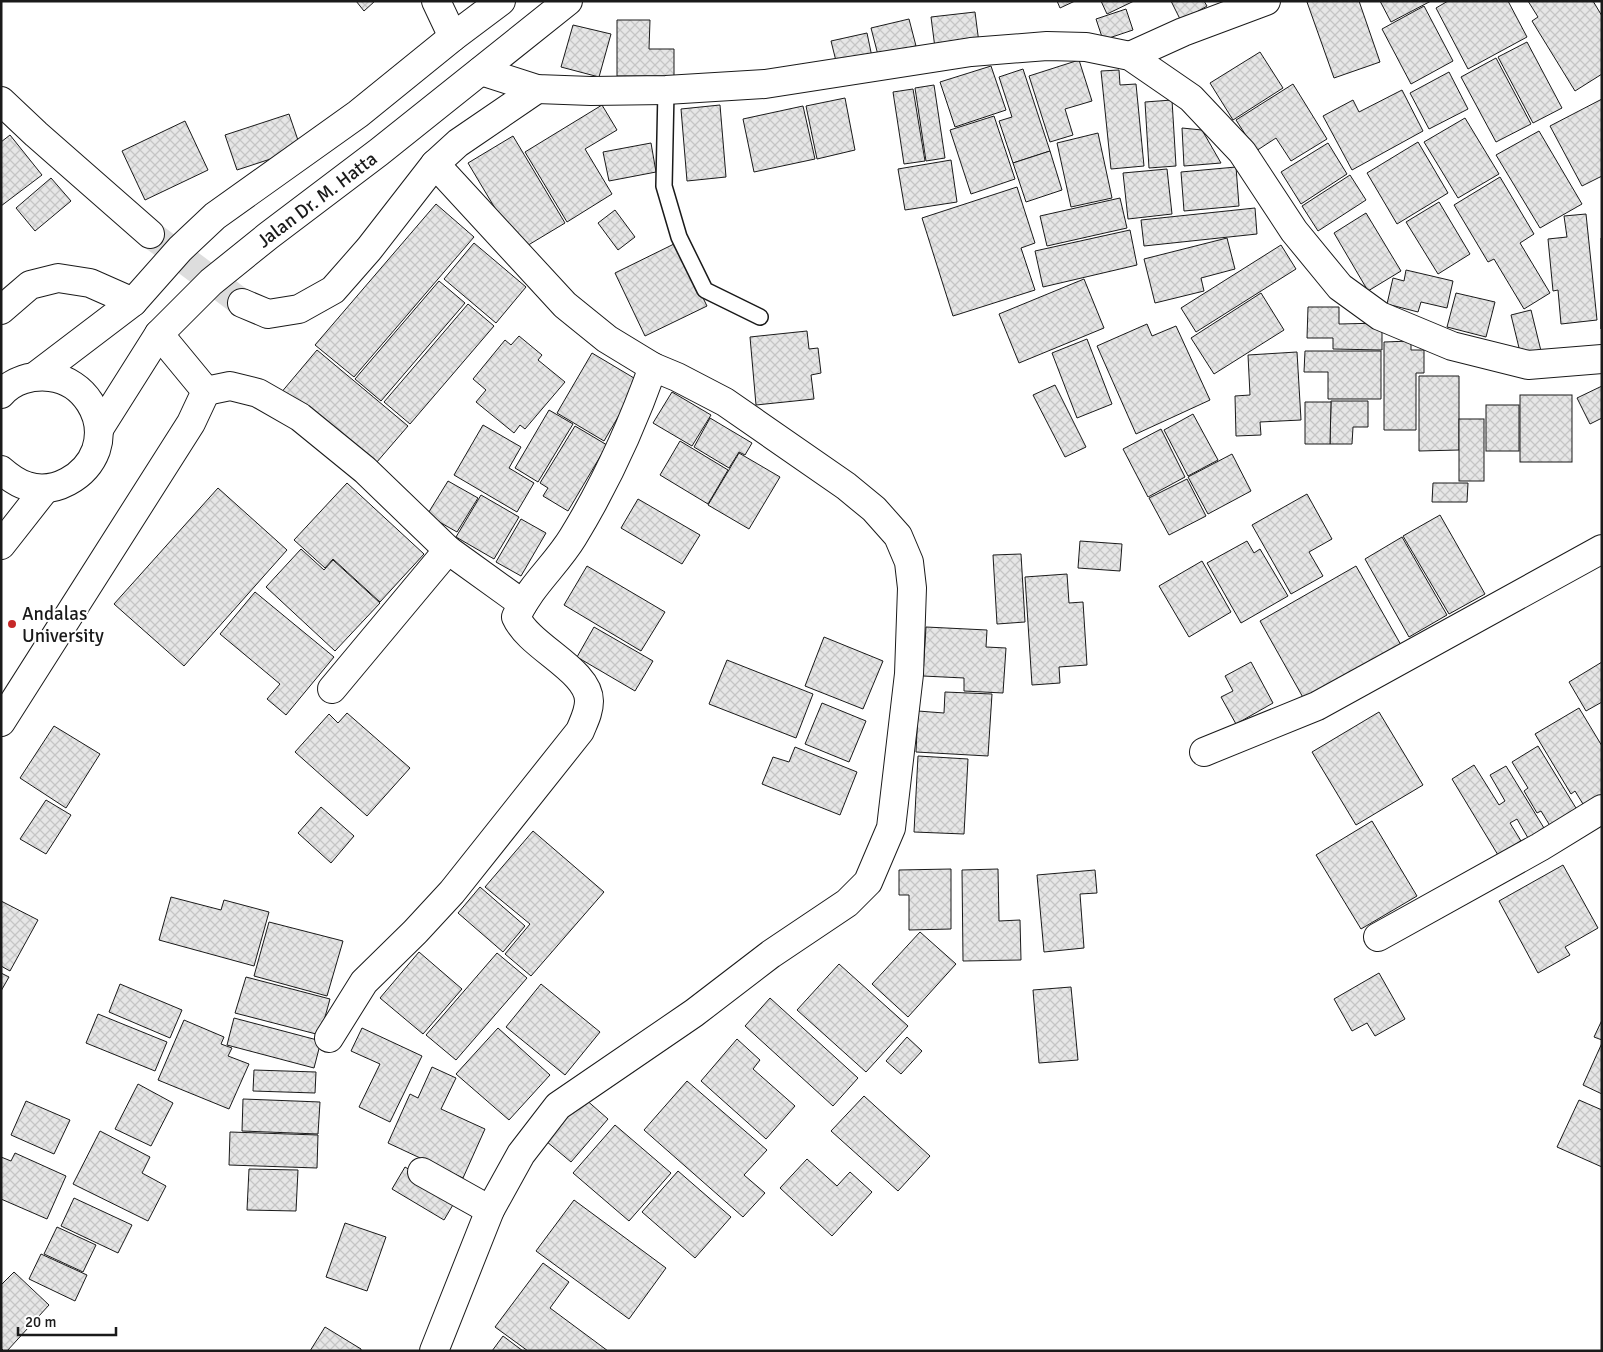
<svg xmlns="http://www.w3.org/2000/svg" width="1603" height="1352" viewBox="0 0 1603 1352" font-family="Signika,sans-serif">
<style>
.building{fill:url(#building-cross-hatch);stroke:#1a1a1a}
.lines{fill:none;stroke-linecap:round;stroke-linejoin:round}
.minor-tunnel{stroke:#ddd;stroke-width:28;stroke-dasharray:28 14;stroke-linecap:butt}
.service-casing{stroke:#1a1a1a;stroke-width:18}
.minor-casing{stroke:#1a1a1a;stroke-width:30}
.tertiary-casing{stroke:#1a1a1a;stroke-width:30}
.secondary-casing{stroke:#1a1a1a;stroke-width:30}
.service{stroke:#fff;stroke-width:15}
.minor{stroke:#fff;stroke-width:28}
.tertiary{stroke:#fff;stroke-width:28}
.secondary{stroke:#fff;stroke-width:28}
.poi-dot{fill:#c62828;stroke:#fff;stroke-width:2}
.labels{text-anchor:middle;stroke-width:4;stroke-linejoin:round;paint-order:stroke}
.street-label{font-size:19px;fill:#1a1a1a;stroke:#fff}
.poi-label{font-size:19px;fill:#1a1a1a;stroke:#fff;text-anchor:start}
</style>
<defs>
<pattern id="building-cross-hatch" width="8" height="8" patternUnits="userSpaceOnUse" patternTransform="scale(1.25)"><rect width="8" height="8" fill="#e6e6e6"/><path d="M0 0l8 8M0 8l8-8" fill="none" stroke="#c5c5c5"/></pattern>
</defs>
<rect width="100%" height="100%" fill="#fff"/>
<g class="building">
<polygon points="356,1 375,1 364,11"/>
<polygon points="1057,1 1075,1 1060,8"/>
<polygon points="1101,1 1134,1 1107,14"/>
<polygon points="1171,1 1204,1 1207,6 1181,21"/>
<polygon points="1310,1 1359,1 1380,62 1334,78 1307,2"/>
<polygon points="1380,1 1431,1 1391,22"/>
<polygon points="1448,1 1508,1 1527,37 1468,69 1436,8"/>
<polygon points="1528,1 1593,1 1602,16 1602,74 1575,91 1532,21 1538,17"/>
<polygon points="1424,6 1453,61 1411,84 1382,29"/>
<polygon points="1126,9 1133,30 1103,40 1096,19"/>
<polygon points="975,12 979,43 935,48 931,17"/>
<polygon points="909,19 916,46 878,55 871,28"/>
<polygon points="617,20 650,20 649,49 674,49 674,76 617,76"/>
<polygon points="573,25 611,34 599,77 561,67"/>
<polygon points="867,33 872,57 837,65 831,41"/>
<polygon points="1527,42 1562,108 1533,123 1498,57"/>
<polygon points="1260,52 1283,88 1233,120 1210,83"/>
<polygon points="1496,58 1531,124 1496,142 1461,77"/>
<polygon points="1079,60 1092,101 1065,109 1073,135 1050,142 1029,76"/>
<polygon points="991,66 1006,110 955,127 940,82"/>
<polygon points="1023,69 1050,151 1013,163 999,121 1012,117 999,77"/>
<polygon points="1119,70 1120,85 1136,84 1144,166 1111,169 1101,71"/>
<polygon points="1449,72 1468,109 1429,129 1410,93"/>
<polygon points="1293,84 1327,139 1291,161 1276,138 1256,151 1236,120"/>
<polygon points="934,85 945,158 926,161 915,88"/>
<polygon points="913,89 925,161 904,164 893,92"/>
<polygon points="1402,90 1423,131 1352,170 1323,116 1353,100 1359,112"/>
<polygon points="845,98 855,150 817,159 806,106"/>
<polygon points="1602,99 1602,176 1582,186 1550,126"/>
<polygon points="1172,100 1176,166 1149,168 1145,102"/>
<polygon points="602,105 617,130 585,149 612,194 567,222 525,152"/>
<polygon points="720,105 726,177 687,181 681,109"/>
<polygon points="803,106 815,159 754,172 743,119"/>
<polygon points="289,114 301,149 237,170 225,135"/>
<polygon points="994,116 1015,179 971,194 950,130"/>
<polygon points="1465,118 1499,174 1458,198 1424,142"/>
<polygon points="185,121 208,170 145,200 122,151"/>
<polygon points="1182,128 1202,130 1221,163 1184,166"/>
<polygon points="1539,131 1582,204 1540,228 1496,155"/>
<polygon points="1098,133 1112,198 1071,207 1057,143"/>
<polygon points="10,135 42,175 1,206 1,142"/>
<polygon points="513,136 565,223 520,250 468,163"/>
<polygon points="1418,142 1448,193 1397,224 1367,173"/>
<polygon points="651,143 656,172 609,181 603,152"/>
<polygon points="1328,143 1347,174 1301,204 1281,172"/>
<polygon points="1050,151 1062,190 1026,202 1013,163"/>
<polygon points="951,160 957,202 905,210 898,169"/>
<polygon points="1236,167 1239,206 1184,211 1181,172"/>
<polygon points="1167,169 1172,214 1128,219 1123,173"/>
<polygon points="1350,175 1366,200 1318,231 1302,206"/>
<polygon points="1500,177 1534,234 1520,243 1550,293 1524,309 1494,259 1488,262 1454,205"/>
<polygon points="51,178 71,201 35,231 16,208"/>
<polygon points="1017,187 1035,243 1021,248 1035,290 953,316 922,218"/>
<polygon points="1120,198 1127,228 1047,246 1040,216"/>
<polygon points="1439,202 1470,254 1438,274 1406,222"/>
<polygon points="436,204 474,237 354,377 315,345"/>
<polygon points="1255,208 1257,234 1144,246 1141,220"/>
<polygon points="615,210 635,237 618,250 598,223"/>
<polygon points="1366,213 1401,271 1368,291 1334,233"/>
<polygon points="1586,214 1597,320 1561,324 1558,290 1553,291 1548,239 1567,237 1564,216"/>
<polygon points="1130,230 1137,265 1043,287 1035,251"/>
<polygon points="1227,238 1235,269 1201,278 1204,291 1155,303 1144,259"/>
<polygon points="1601,238 1602,238 1601,329"/>
<polygon points="474,243 526,287 496,323 444,279"/>
<polygon points="676,243 707,306 645,336 615,273"/>
<polygon points="1281,245 1296,269 1196,332 1181,308"/>
<polygon points="1406,270 1453,281 1447,308 1421,302 1418,312 1387,304 1393,278 1404,281"/>
<polygon points="1084,279 1104,328 1019,363 999,314"/>
<polygon points="439,281 465,303 381,401 355,379"/>
<polygon points="1261,293 1284,330 1214,374 1191,338"/>
<polygon points="1456,293 1495,302 1486,337 1447,327"/>
<polygon points="468,304 494,326 410,424 384,402"/>
<polygon points="1308,307 1339,307 1339,324 1382,323 1382,350 1333,349 1333,338 1307,338"/>
<polygon points="1531,310 1541,351 1521,356 1511,315"/>
<polygon points="1147,324 1152,336 1176,326 1210,400 1136,434 1097,346"/>
<polygon points="807,331 809,349 818,348 821,373 811,375 814,399 756,405 750,337"/>
<polygon points="519,336 542,355 538,360 565,382 525,429 520,425 514,433 476,402 486,390 473,379 505,340 511,345"/>
<polygon points="1087,339 1112,404 1077,418 1052,353"/>
<polygon points="1411,341 1411,350 1424,350 1424,373 1416,373 1416,430 1384,430 1384,342"/>
<polygon points="317,350 408,426 370,470 280,394"/>
<polygon points="1305,351 1381,351 1381,399 1328,399 1328,372 1304,372"/>
<polygon points="1297,352 1301,420 1260,422 1261,435 1236,436 1235,396 1250,395 1248,355"/>
<polygon points="592,353 639,381 604,441 557,413"/>
<polygon points="1419,376 1459,376 1459,450 1419,451"/>
<polygon points="1055,385 1086,447 1065,457 1033,395"/>
<polygon points="1602,386 1602,418 1590,424 1577,398"/>
<polygon points="672,392 711,415 692,446 653,423"/>
<rect x="1520" y="395" width="52" height="67"/>
<polygon points="1331,401 1368,401 1368,427 1353,427 1352,444 1330,444"/>
<polygon points="1305,402 1331,402 1330,444 1305,444"/>
<rect x="1486" y="405" width="33" height="46"/>
<polygon points="549,410 573,424 538,482 515,468"/>
<polygon points="1193,414 1218,460 1188,476 1164,430"/>
<polygon points="710,418 752,443 745,455 739,452 729,468 694,447"/>
<rect x="1459" y="419" width="25" height="62"/>
<polygon points="483,425 521,447 509,468 534,483 517,512 454,475"/>
<polygon points="575,426 607,445 568,511 543,496 548,488 540,483"/>
<polygon points="1161,429 1185,477 1148,497 1123,449"/>
<polygon points="680,441 728,470 708,504 660,475"/>
<polygon points="739,453 780,477 749,529 708,505"/>
<polygon points="1232,454 1251,491 1208,514 1188,477"/>
<polygon points="1187,479 1206,516 1169,535 1149,498"/>
<polygon points="448,481 478,498 457,532 427,515"/>
<polygon points="347,483 424,554 380,602 333,559 325,568 294,540"/>
<polygon points="1433,483 1468,483 1467,502 1432,502"/>
<polygon points="218,488 287,550 184,666 114,604"/>
<polygon points="1307,494 1332,539 1309,552 1323,576 1291,594 1252,525"/>
<polygon points="481,495 519,517 494,559 456,537"/>
<polygon points="638,499 700,535 682,564 621,528"/>
<polygon points="1440,515 1485,594 1449,614 1403,536"/>
<polygon points="521,519 546,533 521,576 496,562"/>
<polygon points="1402,537 1447,615 1409,637 1365,559"/>
<polygon points="1080,541 1122,544 1120,571 1078,568"/>
<polygon points="1247,541 1254,553 1260,549 1288,596 1241,623 1207,563"/>
<polygon points="301,549 324,570 333,560 380,603 335,651 266,587"/>
<polygon points="1021,554 1025,622 997,624 993,555"/>
<polygon points="1202,561 1231,612 1189,637 1159,586"/>
<polygon points="587,566 665,612 641,651 564,605"/>
<polygon points="1356,566 1401,645 1305,701 1260,621"/>
<polygon points="1067,574 1069,603 1083,602 1087,665 1059,667 1060,683 1032,685 1025,577"/>
<polygon points="255,592 334,657 286,715 267,699 280,684 220,634"/>
<polygon points="594,627 653,661 635,691 577,657"/>
<polygon points="926,627 987,630 986,647 1006,648 1003,693 964,691 964,678 923,676"/>
<polygon points="824,637 883,661 863,709 805,686"/>
<polygon points="727,660 813,694 796,738 709,704"/>
<polygon points="1251,662 1273,703 1236,724 1221,697 1233,691 1225,676"/>
<polygon points="1602,662 1602,702 1586,711 1569,682"/>
<polygon points="945,692 992,694 988,756 916,752 918,711 944,713"/>
<polygon points="822,703 866,721 849,762 805,744"/>
<polygon points="1579,708 1602,746 1602,800 1586,809 1575,791 1571,794 1535,734"/>
<polygon points="1379,712 1423,785 1356,825 1312,752"/>
<polygon points="347,713 410,768 367,816 295,752 329,714 338,723"/>
<polygon points="54,726 100,754 66,808 20,778"/>
<polygon points="1538,746 1579,813 1552,829 1541,811 1537,813 1524,791 1528,788 1512,762"/>
<polygon points="795,747 857,772 840,815 762,784 773,757 789,762"/>
<polygon points="918,756 968,759 964,834 914,832"/>
<polygon points="1474,765 1499,805 1505,801 1490,775 1506,766 1544,828 1528,838 1517,819 1510,823 1521,841 1498,855 1452,779"/>
<polygon points="46,800 71,815 46,854 20,839"/>
<polygon points="321,807 354,836 331,863 298,833"/>
<polygon points="1372,821 1417,896 1361,929 1316,855"/>
<polygon points="533,831 604,892 531,976 505,954 530,924 485,887"/>
<polygon points="1563,865 1598,928 1565,947 1570,955 1538,973 1499,901"/>
<polygon points="951,869 951,929 909,930 909,895 899,895 899,870"/>
<polygon points="998,869 999,921 1020,920 1021,960 963,961 962,870"/>
<polygon points="1095,870 1097,893 1080,894 1084,948 1044,952 1037,875"/>
<polygon points="480,887 525,926 503,952 458,913"/>
<polygon points="171,897 221,910 224,900 269,912 254,966 159,940"/>
<polygon points="1,901 38,920 10,971 1,966"/>
<polygon points="269,922 343,941 327,996 254,976"/>
<polygon points="920,932 956,964 908,1017 872,984"/>
<polygon points="419,952 462,989 423,1034 380,998"/>
<polygon points="497,953 527,978 456,1060 426,1035"/>
<polygon points="839,964 908,1026 866,1072 797,1010"/>
<polygon points="1,973 9,977 1,991"/>
<polygon points="1379,973 1405,1019 1375,1036 1367,1023 1352,1031 1334,999"/>
<polygon points="246,977 330,999 320,1035 235,1013"/>
<polygon points="120,984 182,1010 170,1038 109,1012"/>
<polygon points="541,984 600,1032 565,1075 506,1027"/>
<polygon points="1071,987 1078,1060 1039,1063 1033,990"/>
<polygon points="770,998 858,1078 833,1106 745,1026"/>
<polygon points="98,1014 167,1042 155,1071 86,1043"/>
<polygon points="234,1018 321,1041 314,1068 227,1045"/>
<polygon points="184,1020 224,1037 221,1044 232,1048 228,1056 249,1064 229,1109 158,1080"/>
<polygon points="1602,1020 1602,1040 1594,1037"/>
<polygon points="362,1028 422,1056 390,1122 359,1107 380,1064 351,1051"/>
<polygon points="498,1028 550,1075 509,1120 456,1074"/>
<polygon points="907,1037 922,1051 901,1074 886,1061"/>
<polygon points="737,1039 760,1060 753,1069 795,1106 766,1139 701,1081"/>
<polygon points="1602,1043 1602,1094 1583,1085"/>
<polygon points="432,1067 456,1078 441,1109 485,1129 463,1178 388,1143 410,1094 418,1098"/>
<polygon points="254,1070 316,1072 315,1093 253,1091"/>
<polygon points="687,1081 767,1150 744,1175 765,1193 743,1217 644,1130"/>
<polygon points="138,1084 173,1103 151,1146 115,1129"/>
<polygon points="864,1096 930,1156 898,1191 831,1131"/>
<polygon points="584,1098 608,1119 571,1162 546,1141"/>
<polygon points="243,1099 320,1102 318,1134 242,1131"/>
<polygon points="1579,1100 1602,1110 1602,1167 1557,1147"/>
<polygon points="26,1101 70,1120 54,1154 11,1135"/>
<polygon points="615,1125 671,1173 629,1221 573,1173"/>
<polygon points="100,1131 150,1157 142,1173 166,1186 148,1221 73,1184"/>
<polygon points="230,1132 318,1135 317,1168 229,1165"/>
<polygon points="15,1153 66,1176 47,1219 1,1199 1,1157 11,1161"/>
<polygon points="807,1159 837,1186 850,1172 872,1192 832,1236 780,1188"/>
<polygon points="405,1167 457,1198 444,1220 392,1189"/>
<polygon points="249,1169 298,1170 296,1211 247,1210"/>
<polygon points="678,1171 731,1217 695,1258 642,1212"/>
<polygon points="74,1198 132,1225 118,1253 61,1226"/>
<polygon points="574,1200 666,1268 629,1319 536,1251"/>
<polygon points="345,1223 386,1237 367,1291 326,1277"/>
<polygon points="57,1227 96,1245 83,1272 44,1254"/>
<polygon points="41,1254 87,1275 75,1301 29,1279"/>
<polygon points="543,1263 569,1282 550,1308 608,1351 528,1351 495,1327"/>
<polygon points="14,1272 49,1305 7,1351 4,1351 1,1348 1,1285"/>
<polygon points="325,1327 361,1349 361,1351 310,1351"/>
<polygon points="503,1336 523,1351 492,1351"/>
</g>
<g class="lines">
<polyline class="minor-tunnel" points="150,234 242,303"/>
<g class="service-casing">
<polyline id="service" points="666,90 664,186 679,237 705,290 760,317"/>
</g>
<g class="minor-casing">
<g id="minor">
<polyline points="436,1 453,37"/>
<polyline points="1130,56 1183,32 1266,1"/>
<polyline points="481,71 537,89 591,91 666,90 765,84 971,52 1047,46 1086,47 1130,56 1191,98 1242,152 1294,231 1340,287 1380,316 1452,346 1528,365 1602,359"/>
<polyline points="1,101 36,134 150,234"/>
<polyline points="242,303 268,314 299,309 333,290 369,249 435,164 458,143 537,89"/>
<polyline points="1,310 30,285 58,278 90,283 133,302"/>
<polyline points="206,391 230,386 258,393 300,417 365,470 448,550 523,604"/>
<polyline points="332,689 448,550"/>
<polyline points="1,722 191,423 206,391 159,334"/>
<polyline points="1204,752 1317,706 1602,549"/>
<polyline points="1378,937 1540,847 1602,809"/>
<path d="M329,1038l35,-56 51,-50 37,-40 128,-161c4,-10 9,-19 9,-30 0,-31 -60,-54 -73,-84 15,-32 40,-52 57,-80 33,-54 59,-111 80,-170"/>
<polyline points="422,1172 490,1210"/>
<polyline points="434,1351 490,1210 521,1154 558,1106 694,1013 771,954 847,903 868,882 891,828 909,674 912,588 909,562 898,536 874,509 846,486 725,402 677,377 653,367 607,339 565,305 435,164"/>
</g>
</g>
<g class="tertiary-casing">
<polyline id="tertiary" points="1,545 45,489"/>
</g>
<g class="secondary-casing">
<g id="secondary">
<polyline points="37,375 133,302 180,249 215,216 358,114 453,37 501,1"/>
<path d="M1,394c12,-14 31,-19 49,-17 34,4 57,40 46,73 -10,27 -42,45 -69,36 -10,-3 -18,-9 -26,-16"/>
<path id="s1" d="M99,429l60,-95 52,-52 57,-46 111,-84 189,-151"/>
</g>
</g>
<use href="#service" class="service"/>
<use href="#minor" class="minor"/>
<use href="#tertiary" class="tertiary"/>
<use href="#secondary" class="secondary"/>
</g>
<circle class="poi-dot" cx="12" cy="624" r="5"/>
<g class="labels">
<g class="street-label">
<text dy="7" stroke="none"><textPath href="#s1" startOffset="320">Jalan Dr. M. Hatta</textPath></text>
</g>
<g class="poi-label">
<text x="22" y="620">Andalas<tspan x="22" dy="22">University</tspan></text>
</g>
</g>
<rect width="1603" height="1352" fill="none" stroke="#1a1a1a" stroke-width="5"/>
<path d="M18 1327v8h98v-8" fill="none" stroke="#1a1a1a" stroke-width="2.5"/>
<text x="25" y="1327" font-size="15" fill="#1a1a1a" stroke="#ffffff" stroke-width="4" paint-order="stroke">20 m</text>
</svg>
